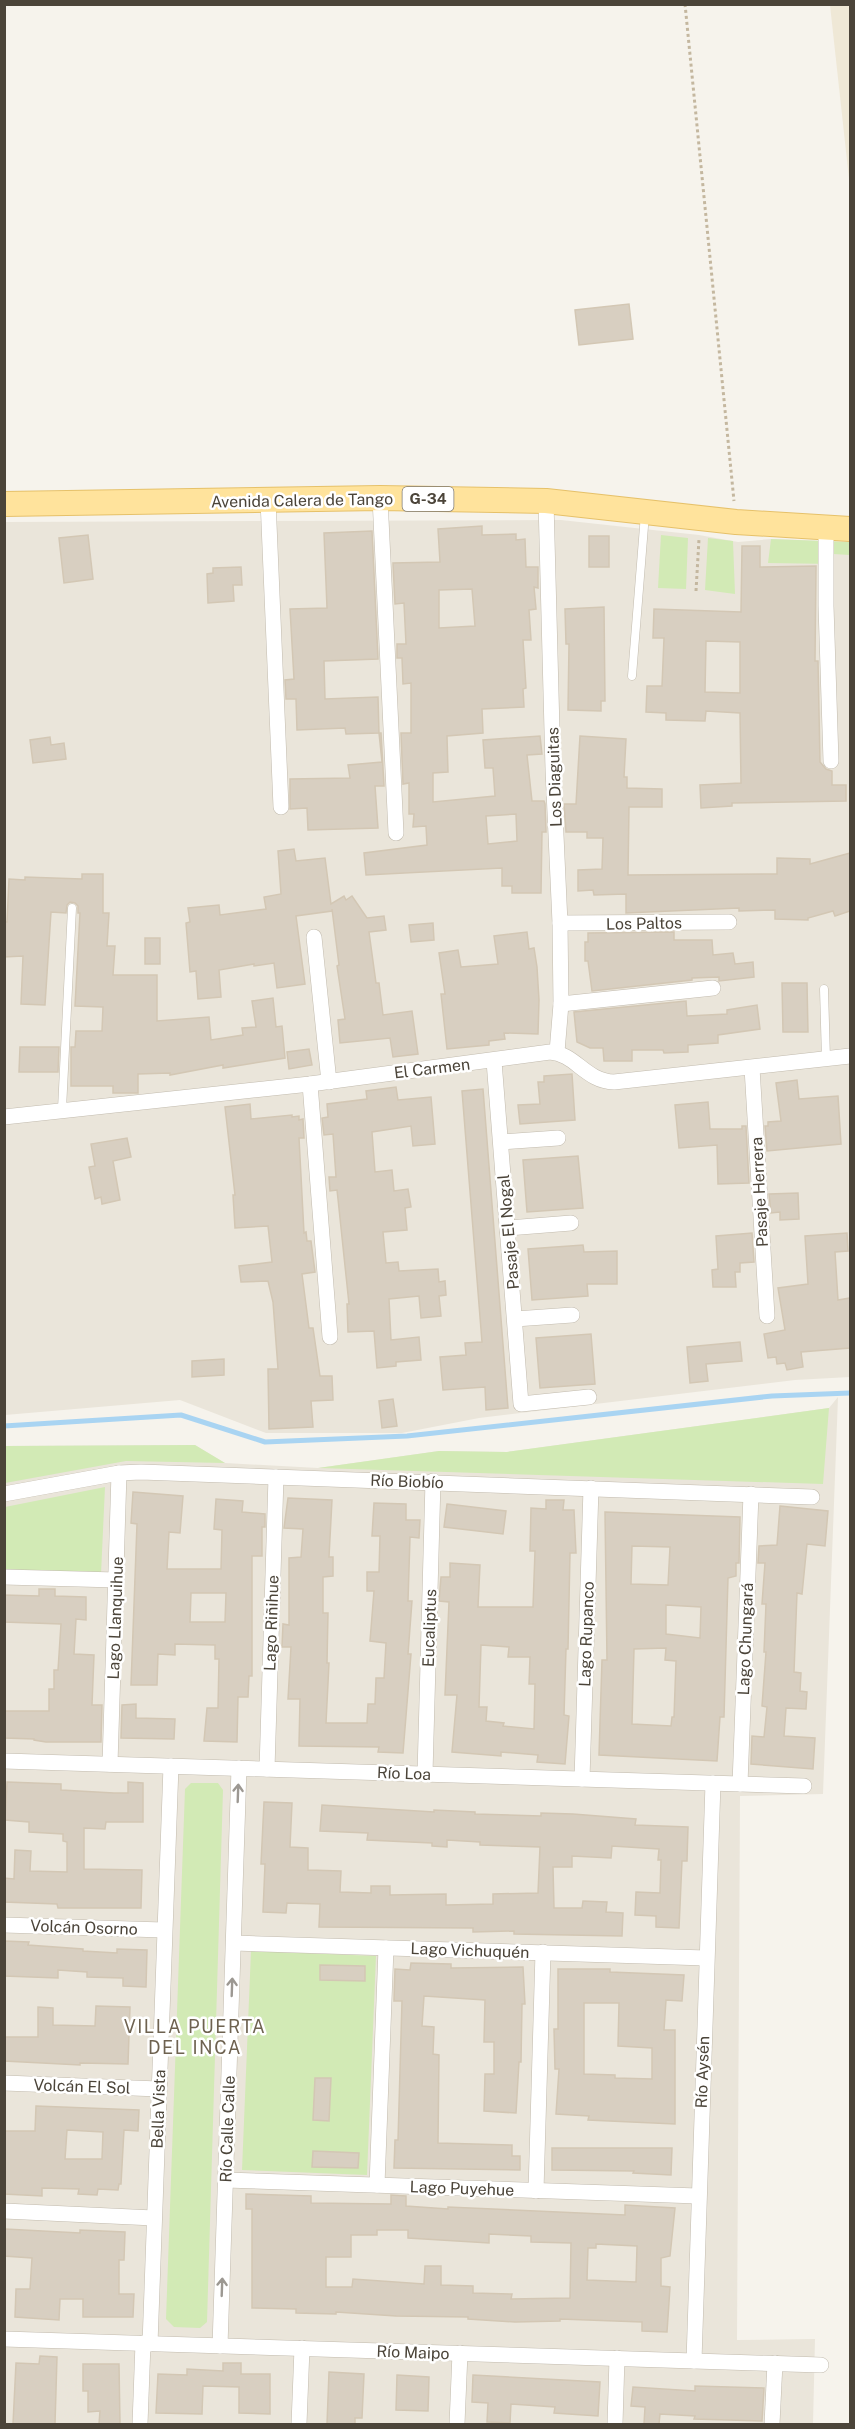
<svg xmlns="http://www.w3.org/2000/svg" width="855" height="2429" viewBox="0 0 855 2429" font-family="'Public Sans',sans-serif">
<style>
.residential{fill:#eae5da}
.education{fill:#efe8d6}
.green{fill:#d2eab5}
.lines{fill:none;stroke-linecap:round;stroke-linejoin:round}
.stream{stroke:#a9d4f2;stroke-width:5}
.building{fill:#d8cfc1;stroke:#d3c7b4;stroke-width:1.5;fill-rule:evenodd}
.service-casing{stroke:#c2bbae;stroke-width:9}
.minor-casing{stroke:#c2bbae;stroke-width:16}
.primary-casing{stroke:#e6c16a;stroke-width:26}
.path{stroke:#c4b79f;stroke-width:3;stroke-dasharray:3 3;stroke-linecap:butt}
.service{stroke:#fff;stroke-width:8}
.minor{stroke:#fff;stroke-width:15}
.primary{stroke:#ffe39c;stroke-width:24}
.oneway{stroke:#9c9892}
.labels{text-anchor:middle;stroke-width:5;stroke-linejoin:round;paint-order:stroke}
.shield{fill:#fff;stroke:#817c74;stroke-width:1.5}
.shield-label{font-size:15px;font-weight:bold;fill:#4b4439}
.street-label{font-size:16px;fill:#4b4439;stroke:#fff}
.neighbourhood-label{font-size:18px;letter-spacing:1.5px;fill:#6e6250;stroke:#fff}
</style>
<rect width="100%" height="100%" fill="#f6f3ec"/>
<g class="residential">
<polygon points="561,520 699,535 738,542 771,539 850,542 850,1377 795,1380 479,1418 402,1433 266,1433 180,1400 5,1415 5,522"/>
<polygon points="838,1397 823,1794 740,1796 737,2340 815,2339 813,2424 5,2424 4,1446 195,1445 225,1463 318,1468 439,1451 507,1452 829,1408"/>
</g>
<polygon class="education" points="830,5 850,5 850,188"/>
<g class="green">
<polygon points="661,535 688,538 686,589 658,588"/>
<polygon points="708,538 733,541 735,594 705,590"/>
<polygon points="771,539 850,542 850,555 833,554 833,564 768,563"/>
<polygon points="829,1408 823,1484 318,1468 439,1451 507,1452"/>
<polygon points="195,1445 225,1463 126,1461 5,1483 5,1446"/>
<polygon points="105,1487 101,1574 5,1572 5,1507"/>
<polygon points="191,1783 218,1783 223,1790 207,2322 200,2328 174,2327 166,2319 185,1789"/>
<polygon points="251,1951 376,1956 367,2175 242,2170"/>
</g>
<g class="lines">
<polyline class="stream" points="4,1426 181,1415 265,1442 407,1436 772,1396 850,1393"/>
</g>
<g class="building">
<polygon points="629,304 633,339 579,345 575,310"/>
<path d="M482,526v9l34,-1v6l9,-1 1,28h12v21l-4,-1 2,22 -7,1 2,30h-8l3,48 -3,1 1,18 -42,2 1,24 -36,3 1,36 -15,1v29l62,-6 -2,-28h-8l-2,-28 57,-4 2,18 -15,1 5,46h12l1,3 1,28h-4l-1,61h-29v-7h-10v-18l-136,7 -2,-22 63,-8 -1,-19 -13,1 1,-13h-5v-31l-6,1 -2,-51h10v-50l-8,1 -1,-26h-5v-14h9l-2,-41 -9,1 -2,-41 47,-1 -2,-33zM472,589l3,37 -36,2v-38zM516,814l1,27 -29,3 -2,-28z"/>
<polygon points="372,531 378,659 324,661 325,699 378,697 379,733 346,734 345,728 297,730 296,699 286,699 285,680 294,679 290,609 327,608 324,533"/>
<polygon points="88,535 93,579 64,583 59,538"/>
<rect x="589" y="536" width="20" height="31"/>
<path d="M742,546h18v21l56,-1 -1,95h3l2,101 6,7 6,2v14h14v16l-114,2v3l-31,2 -1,-23 41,-2 -1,-70 -34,-2 -1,10 -39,-1v-7l-20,-1 1,-26h15l2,-48h-11l1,-29 87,3zM706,641l34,1v51l-35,-1z"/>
<polygon points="241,567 242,585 233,585 234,601 208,603 207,574 213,573 213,568"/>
<polygon points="604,607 605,701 601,701 601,711 568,710 569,644 566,644 565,609"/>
<polygon points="379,733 381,733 384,786 375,786 378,828 308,830 307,808 290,809 290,779 350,778 348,765 382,762"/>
<polygon points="580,736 626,739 624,777 627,777 627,788 662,789 662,807 629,807 628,875 777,874 777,858 810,859 810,864 850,853 850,911 835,916 833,911 808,918 808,920 775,919 775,910 739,911 739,908 626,913 626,894 594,895 593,890 578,891 578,870 602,869 603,838 587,838 587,832 566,832 564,804 576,804"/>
<polygon points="50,737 51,745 64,743 66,759 33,763 30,740"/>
<polygon points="294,849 296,861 325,858 331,904 344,896 346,900 352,896 367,918 384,916 386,930 369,932 376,983 379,983 383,1015 412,1011 418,1054 393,1057 390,1038 340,1043 338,1020 345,1019 337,966 339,965 332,909 332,911 296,916 305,984 277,988 274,963 254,966 254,964 219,970 221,997 198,999 196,971 190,972 186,923 190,922 188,908 219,905 220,915 266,909 264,897 281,894 278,851"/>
<polygon points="82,874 103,874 103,913 109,913 107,946 115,946 113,975 157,975 157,1021 209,1017 211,1040 243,1035 242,1028 256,1027 252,1001 273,998 276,1027 282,1026 285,1058 223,1068 223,1065 170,1075 170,1073 138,1074 138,1093 113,1093 113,1086 71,1086 71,1047 75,1047 76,1031 102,1031 103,1007 75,1006 80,913 78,913 78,906 75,903 70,902 67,905 66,913 51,912 45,1005 21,1004 23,956 4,957 4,922 7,922 9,879 25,880 25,877 82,879"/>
<polygon points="433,923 434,940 411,942 409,925"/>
<polygon points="527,932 529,949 534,948 537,967 539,1000 538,1034 504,1033 505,1039 489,1041 489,1045 447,1049 441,994 445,994 439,953 458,950 461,967 498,964 494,936"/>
<polygon points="674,932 674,940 712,940 713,955 733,953 735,964 753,962 754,977 719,981 719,977 692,978 692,980 592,991 588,961 585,961 585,942 588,942 588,933"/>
<rect x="145" y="938" width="15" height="26"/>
<polygon points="782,983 807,983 808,1032 783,1032"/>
<polygon points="686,1001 687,1016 727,1014 727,1010 757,1005 760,1029 718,1035 718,1043 688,1045 688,1052 664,1053 663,1050 632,1050 632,1061 604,1061 603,1048 590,1048 577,1042 574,1012"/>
<polygon points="20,1047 59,1047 58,1072 19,1072"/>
<polygon points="309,1049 312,1065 289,1069 287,1052"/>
<polygon points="572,1074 575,1120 520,1124 518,1105 540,1104 538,1082 544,1082 544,1076"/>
<polygon points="797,1080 799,1099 838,1096 841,1144 767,1151 765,1126 768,1126 768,1122 781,1121 776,1083"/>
<polygon points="396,1087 398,1100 431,1097 435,1144 413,1146 411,1126 372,1132 375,1172 392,1170 394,1191 408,1189 411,1207 405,1208 407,1230 383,1232 386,1263 398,1262 399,1271 438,1269 439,1282 445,1281 446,1295 439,1296 441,1316 421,1318 419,1296 389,1299 391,1340 419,1337 421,1360 396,1362 396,1366 377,1368 374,1331 348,1332 347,1304 349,1304 338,1199 337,1190 330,1191 329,1177 336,1177 333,1134 324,1135 322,1118 328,1117 327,1104 367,1099 366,1091"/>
<polygon points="483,1089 508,1408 486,1410 485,1387 443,1390 440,1357 466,1355 465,1343 482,1342 462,1091"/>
<polygon points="708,1102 710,1129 742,1129 742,1126 746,1126 749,1183 718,1184 717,1145 679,1148 675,1105"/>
<polygon points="250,1104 251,1119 292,1115 292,1117 299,1116 299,1120 303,1119 304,1138 299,1138 304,1233 306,1232 307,1241 311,1241 315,1272 302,1274 309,1328 313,1328 320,1376 332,1376 333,1400 311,1401 313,1427 269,1429 268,1369 278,1369 273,1302 268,1281 241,1282 239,1266 272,1262 268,1226 235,1228 233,1195 235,1195 225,1107"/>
<polygon points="127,1138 131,1157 113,1161 120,1200 102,1204 101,1197 95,1199 89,1167 95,1166 91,1144"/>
<polygon points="578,1156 583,1208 527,1212 523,1160"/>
<polygon points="798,1193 799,1219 780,1220 780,1212 771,1213 769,1194"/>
<polygon points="752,1233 754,1262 740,1263 740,1272 735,1272 736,1287 713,1287 712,1270 718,1269 716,1236"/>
<polygon points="847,1233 848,1251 835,1252 838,1300 850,1298 850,1348 801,1352 803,1367 787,1370 785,1363 777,1364 776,1357 768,1358 764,1334 785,1330 778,1288 808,1284 805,1236"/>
<polygon points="583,1245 584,1252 617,1251 617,1284 587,1284 588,1296 532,1300 528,1249"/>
<polygon points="591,1334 595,1384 540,1388 536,1338"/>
<polygon points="740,1342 742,1361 706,1364 708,1381 690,1383 687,1347"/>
<polygon points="224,1359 224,1375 192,1377 192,1361"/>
<polygon points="393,1399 397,1426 382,1428 379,1401"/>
<path d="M133,1492l50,4 -3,37 -11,-1 -2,37h54l1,-39 -8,-1 2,-30 27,2 -1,11 23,2v13h-3v29h-10v120h-3l-1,21h-10l-1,45 -33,-1 3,-33h11l1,-49h-4v-14l-40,-1v11l-17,-1 -1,31h-26l6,-161 -6,-1zM191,1593h35l-1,29h-35z"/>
<polygon points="288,1498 332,1500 329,1557 333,1557 333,1576 323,1577 323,1613 328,1613 327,1663 329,1663 326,1723 367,1723 368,1704 375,1704 376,1678 384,1678 386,1643 370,1641 374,1591 367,1591 367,1572 379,1572 380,1536 372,1536 374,1503 406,1504 406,1520 420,1520 419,1538 410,1537 408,1601 412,1601 408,1654 411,1654 403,1753 378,1752 379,1747 299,1746 300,1699 288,1699 291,1647 282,1647 283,1624 289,1625 289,1558 301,1557 303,1529 284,1528"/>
<path d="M546,1500h18l-1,10h11l2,43h-6l-2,96h-2l-2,66 5,1 -4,48 -28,-2 1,-7 -37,-3v4l-49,-4 5,-57h-12l4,-93 -10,-1 2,-24h9v-14l30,2 -2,42h55l2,-56h-5l1,-43 15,1zM481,1645l28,2 -1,10h22l-1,27h6l-1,45 -31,-3 1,-3 -18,-2 1,-14h-8z"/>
<polygon points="447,1504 506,1511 503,1534 444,1527"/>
<polygon points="780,1506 828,1511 825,1546 807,1544 802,1594 797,1593 794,1672 801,1673 800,1691 807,1692 806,1709 786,1708 784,1736 815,1738 813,1769 751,1764 752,1736 764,1737 767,1707 762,1706 766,1652 764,1652 766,1604 762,1604 765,1563 758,1563 759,1546 777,1545"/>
<path d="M605,1512l135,5 -1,46h-3v13l-8,2 -4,139h-4l-3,44 -118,-6 3,-95h5zM632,1546l38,1 -2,38 -37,-1zM666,1605l35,2 -1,31 -34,-4zM666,1648l-1,12 11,1 -2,56h-2l-1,9 -39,-2 2,-75z"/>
<polygon points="39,1589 55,1589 55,1596 86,1597 86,1620 76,1619 74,1654 94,1655 92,1705 102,1705 101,1742 46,1742 34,1740 34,1739 4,1738 4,1711 49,1711 49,1689 54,1689 54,1670 58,1670 61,1624 4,1622 4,1595 39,1596"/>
<polygon points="136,1704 136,1718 175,1719 174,1739 121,1738 122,1705"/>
<polygon points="7,1782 61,1784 61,1790 114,1793 128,1793 128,1782 143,1783 143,1822 106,1822 105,1829 84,1828 84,1869 142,1870 141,1908 58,1908 57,1904 4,1902 4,1878 14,1879 15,1850 31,1851 30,1871 67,1872 67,1842 63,1841 63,1834 29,1832 29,1822 5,1820"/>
<polygon points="264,1802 292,1803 290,1847 308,1848 308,1870 341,1871 340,1892 371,1893 371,1886 390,1886 390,1895 446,1894 446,1905 493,1904 493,1894 538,1893 540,1847 480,1845 480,1842 447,1840 447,1847 432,1846 432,1843 367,1840 368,1833 320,1831 322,1805 434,1812 434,1810 475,1812 475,1814 541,1816 541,1813 573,1814 636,1819 635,1825 688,1827 687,1861 682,1861 679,1928 656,1927 656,1916 635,1915 636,1892 660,1893 661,1860 658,1860 659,1849 612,1846 611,1858 572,1856 572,1867 553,1867 554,1908 582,1908 583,1901 607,1902 606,1912 623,1913 622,1936 514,1934 514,1931 473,1932 473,1928 319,1927 320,1904 287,1903 286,1913 263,1912 265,1864 261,1864"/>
<polygon points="4,1941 29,1942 28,1945 83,1949 83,1951 117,1953 117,1949 147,1950 146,1987 123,1986 123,1978 87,1977 87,1972 58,1970 58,1978 4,1976"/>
<polygon points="411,1963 451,1964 451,1968 523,1967 525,2004 522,2004 521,2062 519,2062 516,2113 484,2111 485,2074 494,2074 494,2042 484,2042 485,2000 424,1996 422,2026 434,2027 433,2054 439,2055 438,2143 512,2145 512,2156 520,2156 520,2170 394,2168 395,2140 398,2140 402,2001 394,2001 395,1969 410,1970"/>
<polygon points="320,1965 365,1966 365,1981 320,1980"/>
<path d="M558,1969h52v3l74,3 -2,26 -16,-1 -2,30h11v94l-87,-4 1,-4 -33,-2 3,-45h-4l-1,-40h4zM584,2003h35l-1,43 34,2v31l-37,-1v-3l-31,-1z"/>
<polygon points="96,2006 130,2007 128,2064 80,2063 80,2065 4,2061 4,2037 38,2037 38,2007 53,2008 53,2025 95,2026"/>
<polygon points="315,2078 331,2078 329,2121 313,2120"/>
<path d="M36,2106l103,4 -1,21 -14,-1 -3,54h-2l-1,6 -20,-1 -1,6 -19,-1 1,-5 -37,-1v8l-38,-2v-63h31zM67,2130l36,2 -1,27h-37z"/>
<polygon points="552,2148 672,2148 671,2175 633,2173 634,2171 552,2170"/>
<polygon points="313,2151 359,2153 358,2168 312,2167"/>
<path d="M246,2194l65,2v7l80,1v-9l15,1v10l42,3v-2l177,8v-10l50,3 -5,48 -9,2v28l9,1 -3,45 -25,-1v-9l-82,-3v2l-45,1 -47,-3v-2l-72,-1 -60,-4v2l-40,-1v-4l-44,-1v-99h-6zM377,2230h31v8l81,5v-9l42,2v6l40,1 -1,55 -59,1 1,-5 -39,-1v-7l-32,-1v-19h-16l-1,18 -71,-5 -1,8h-26v-30h25v-22h26zM596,2244l41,2 -1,36 -49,-2 1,-32h8z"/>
<polygon points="5,2229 80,2233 80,2230 125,2232 124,2260 119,2260 119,2294 134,2294 133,2317 83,2317 83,2299 60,2299 59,2320 15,2317 16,2289 30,2289 32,2258 4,2256"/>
<polygon points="40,2356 57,2357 55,2424 13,2424 16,2363 39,2364"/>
<polygon points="223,2363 241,2363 241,2374 270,2374 270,2414 239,2413 239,2387 203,2386 202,2414 156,2413 158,2374 187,2375 187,2369 223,2371"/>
<polygon points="83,2364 119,2364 120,2424 99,2424 100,2411 88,2412 88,2391 83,2391"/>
<polygon points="329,2372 364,2374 362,2418 355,2418 355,2424 327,2424"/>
<polygon points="397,2375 429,2377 428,2411 396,2410"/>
<polygon points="473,2375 600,2382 598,2416 554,2413 555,2407 511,2404 510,2423 487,2422 488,2403 472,2402"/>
<polygon points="695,2386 764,2388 762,2421 694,2419 695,2416 660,2414 659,2424 644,2424 645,2407 631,2406 633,2387 695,2391"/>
</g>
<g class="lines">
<g class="service-casing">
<g id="service">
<polyline points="632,676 645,514"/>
<polyline points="824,989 826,1059"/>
<polyline points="62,1109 72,908"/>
</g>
</g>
<g class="minor-casing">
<g id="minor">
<polyline points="380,498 396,833"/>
<polyline points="268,500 281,807"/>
<polyline points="546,501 553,769 560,923 561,1004 557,1052"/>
<polyline points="826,527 826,606 831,761"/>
<polyline points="560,923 729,922"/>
<polyline points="314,937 329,1082"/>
<polyline points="561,1004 713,988"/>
<polyline points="494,1061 521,1404 589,1397"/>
<polyline points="752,1068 767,1316"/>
<polyline points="310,1084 330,1337"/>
<path d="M4,1117l306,-33 240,-32c26,2 35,29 64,30l236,-26"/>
<polyline points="501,1142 558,1138"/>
<polyline points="508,1228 571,1223"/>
<polyline points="515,1319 572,1315"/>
<polyline points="4,1494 119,1473 141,1472 812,1497"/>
<polyline points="4,1577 116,1580"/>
<polyline points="4,1761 804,1786"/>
<polyline points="110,1764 119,1473"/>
<polyline points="267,1769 276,1477"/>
<polyline points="425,1774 433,1481"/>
<polyline points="582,1779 591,1488"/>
<polyline points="740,1784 751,1494"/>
<polyline points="4,1925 163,1930"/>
<polyline points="234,1943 706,1958"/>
<polyline points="4,2083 159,2089"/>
<polyline points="226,2180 698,2196"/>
<polyline points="377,2185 386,1948"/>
<polyline points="536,2191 543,1952"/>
<polyline points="4,2211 154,2218"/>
<polyline points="4,2339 821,2365"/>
<polyline points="150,2344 171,1766"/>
<polyline points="220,2346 239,1768"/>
<polyline points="694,2361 713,1783"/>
<polyline points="140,2424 143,2343"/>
<polyline points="299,2424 302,2348"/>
<polyline points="457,2424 460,2353"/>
<polyline points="615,2424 617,2358"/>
<polyline points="772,2424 775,2363"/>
</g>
</g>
<g class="primary-casing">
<polyline id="primary" points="4,504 380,498 546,501 736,522 850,529"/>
</g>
<g class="path">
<polyline points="685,4 734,501"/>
<polyline points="696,591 699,539"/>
</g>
<use href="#service" class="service"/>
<use href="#minor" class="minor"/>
<use href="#primary" class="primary"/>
</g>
<defs><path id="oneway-shaft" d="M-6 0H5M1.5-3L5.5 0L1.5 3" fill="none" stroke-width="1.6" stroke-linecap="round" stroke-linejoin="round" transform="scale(1.5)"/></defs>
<g class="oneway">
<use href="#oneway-shaft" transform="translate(238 1793) rotate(-88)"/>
<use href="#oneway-shaft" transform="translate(232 1987) rotate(-88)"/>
<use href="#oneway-shaft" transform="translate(222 2287) rotate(-88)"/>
</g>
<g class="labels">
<rect class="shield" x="402.5" y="487" width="51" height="24" rx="4.5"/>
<g class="shield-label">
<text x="428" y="504">G-34</text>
</g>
<g class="street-label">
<text transform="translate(302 500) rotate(-1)" y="6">Avenida Calera de Tango</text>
<text transform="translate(554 777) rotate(-92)" y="6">Los Diaguitas</text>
<text transform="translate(644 923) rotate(-1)" y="6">Los Paltos</text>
<text transform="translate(432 1068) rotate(-7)" y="6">El Carmen</text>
<text transform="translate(759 1192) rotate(-93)" y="6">Pasaje Herrera</text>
<text transform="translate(508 1232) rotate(-95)" y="6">Pasaje El Nogal</text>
<text transform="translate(407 1481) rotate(2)" y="6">Río Biobío</text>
<text transform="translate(115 1618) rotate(-88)" y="6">Lago Llanquihue</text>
<text transform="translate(271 1623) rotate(-88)" y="6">Lago Riñihue</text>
<text transform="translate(429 1628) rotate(-88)" y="6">Eucaliptus</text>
<text transform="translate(586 1634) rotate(-88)" y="6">Lago Rupanco</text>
<text transform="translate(745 1639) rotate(-88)" y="6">Lago Chungará</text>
<text transform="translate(404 1773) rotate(2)" y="6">Río Loa</text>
<text transform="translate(84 1927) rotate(2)" y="6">Volcán Osorno</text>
<text transform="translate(470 1950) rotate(2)" y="6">Lago Vichuquén</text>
<text transform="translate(702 2072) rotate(-88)" y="6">Río Aysén</text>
<text transform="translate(82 2086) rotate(2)" y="6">Volcán El Sol</text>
<text transform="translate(158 2109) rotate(-88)" y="6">Bella Vista</text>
<text transform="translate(227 2129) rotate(-88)" y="6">Río Calle Calle</text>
<text transform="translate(462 2188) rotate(2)" y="6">Lago Puyehue</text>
<text transform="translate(413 2352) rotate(2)" y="6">Río Maipo</text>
</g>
<g class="neighbourhood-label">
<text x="195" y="2033">VILLA PUERTA<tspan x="195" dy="21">DEL INCA</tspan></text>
</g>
</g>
<rect width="855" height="2429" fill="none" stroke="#4b4439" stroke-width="12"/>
</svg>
